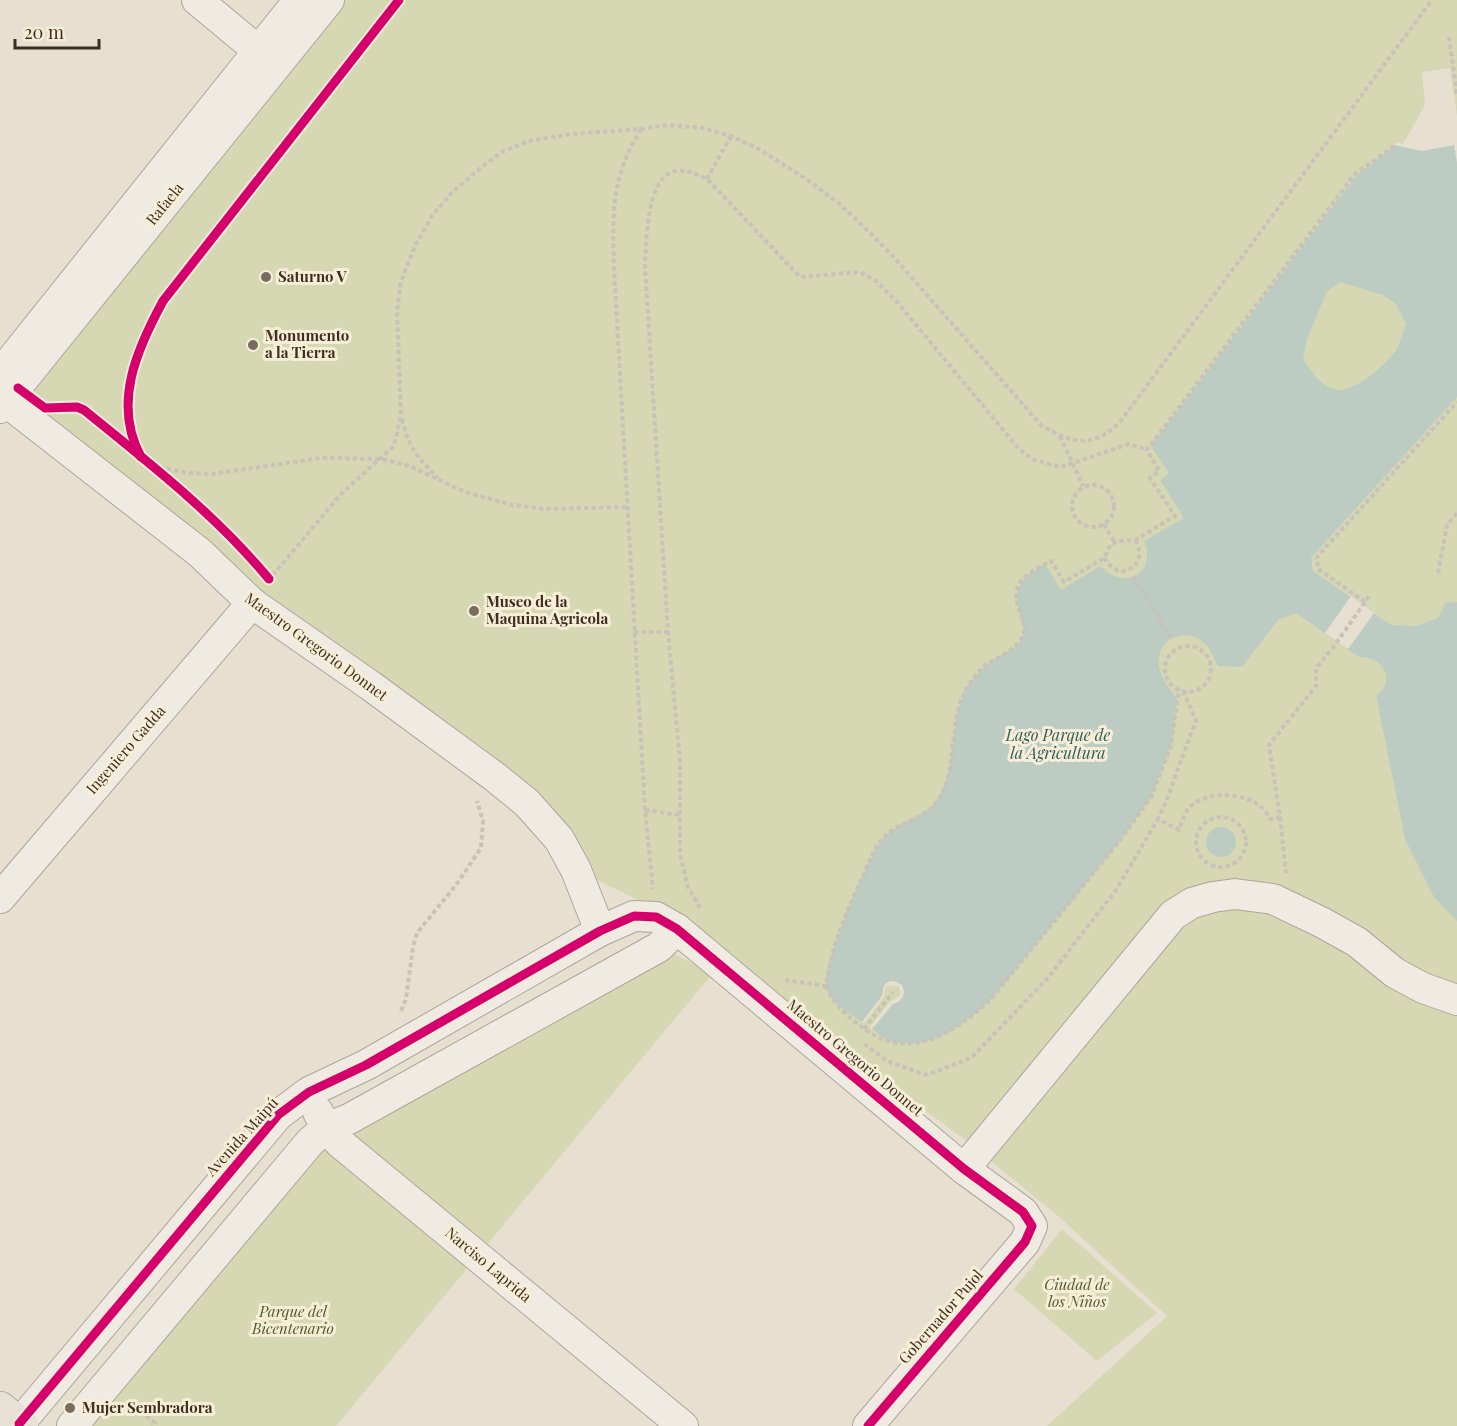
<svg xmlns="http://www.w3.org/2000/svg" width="1457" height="1426" viewBox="0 0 1457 1426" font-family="'Playfair Display',serif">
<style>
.green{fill:#d6d7b3}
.water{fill:#bcccc2;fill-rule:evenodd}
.pier{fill:#e7e0d1}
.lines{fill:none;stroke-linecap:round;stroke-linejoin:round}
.minor-casing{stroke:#ada599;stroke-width:32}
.major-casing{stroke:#928b80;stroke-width:34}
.path{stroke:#c8c2b9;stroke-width:4;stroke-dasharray:4.5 3;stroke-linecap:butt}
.minor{stroke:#efebe3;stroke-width:30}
.major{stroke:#e6e1d4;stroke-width:33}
.cycleway-casing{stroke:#f7eed8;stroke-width:13}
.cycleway{stroke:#d6006c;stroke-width:9}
.poi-dot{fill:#786c5e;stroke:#f7eed8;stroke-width:2}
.labels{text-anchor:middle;stroke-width:6;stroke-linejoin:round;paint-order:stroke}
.street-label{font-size:15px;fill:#3d2e20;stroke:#f7eed8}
.poi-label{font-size:15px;font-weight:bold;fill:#3d2e20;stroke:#f7eed8;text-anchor:start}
.park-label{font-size:15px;font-style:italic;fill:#4d5a26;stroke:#f7eed8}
.water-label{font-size:16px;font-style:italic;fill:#2f5d5a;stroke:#f7eed8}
</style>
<rect width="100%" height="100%" fill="#e7e0d1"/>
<g class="green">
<polygon points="329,0 1457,0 1457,1426 1047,1426 1167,1316 1058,1216 964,1139 677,929 657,909 576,870 559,839 34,423 18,388"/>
<polygon points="659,947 713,973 336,1426 72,1426 326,1128"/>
<polygon points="1062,1229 1157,1313 1097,1361 1014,1289"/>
</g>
<g class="water">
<path d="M1395,145l27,6 32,-6 3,17v235l-146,161 2,13 78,54 25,1 22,-8 7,-15 12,-1v319l-23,-24 -29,-58 -29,-144c21,-13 8,-39 -17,-38l-63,-44 -18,7 -36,47 -24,-1c-4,-8 -8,-19 -15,-24 -19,-16 -48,-2 -44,24 2,13 10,22 18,32l-6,48 -20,51 -33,46 -127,156c-27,25 -59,52 -99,42 -7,-1 -14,-8 -20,-12l21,-26 10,-6 -1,-12 -12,-4 -4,2 -4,13 -20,26c-14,-10 -34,-20 -36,-39 -2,-21 42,-127 56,-143 19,-22 49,-22 61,-51 14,-33 7,-70 24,-102 5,-8 17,-20 25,-26 10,-8 27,-12 31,-25 2,-6 -1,-12 -2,-18 -10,-31 -1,-38 24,-54l16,26 39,-24c23,25 58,8 44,-25l40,-23 -24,-38 9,-7 -18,-27 205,-270zM1340,282l43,13 13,9 10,20c-3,8 -5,16 -8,23 -8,15 -43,45 -60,43 -16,-2 -27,-19 -35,-31l4,-20 20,-48z"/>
<circle cx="1221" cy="842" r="15"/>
</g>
<g class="pier">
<polygon points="1450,68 1457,116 1457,162 1454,145 1422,151 1395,145 1397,142 1403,144 1425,105 1422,72"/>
<polygon points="1351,596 1374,613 1348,649 1325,633"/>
<polygon points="890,981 896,982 902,985 904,991 903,997 898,1002 893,1004 872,1029 870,1027 890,1002 900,996 900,989 898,986 888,985 885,989 884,997 864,1023 862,1022 882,996 884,985"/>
</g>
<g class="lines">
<g class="minor-casing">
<g id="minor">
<polyline points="197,0 273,63"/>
<polyline points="0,374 299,0"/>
<polyline points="0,386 18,411 200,553 252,603 371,686 495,777 527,803 559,839 576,870 600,931"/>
<polyline points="0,408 329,0"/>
<polyline points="0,898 252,603"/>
<polyline points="318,1112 326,1128 340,1143 683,1426"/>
<polyline points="964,1169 1173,915 1192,903 1213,897 1235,894 1273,899 1323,923 1357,942 1395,973 1423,988 1457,1000"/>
<polyline points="19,1424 278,1115 309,1092 366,1065 600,931 634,916 656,917 677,929 964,1169 1023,1212 1032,1226 1025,1242 868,1426"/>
<polyline points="72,1426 310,1142 326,1128 349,1119 659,947 677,929"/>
</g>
</g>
<g class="major-casing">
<polyline id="major" points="0,1408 22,1426"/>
</g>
<g class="path">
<polyline points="1449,37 1457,94"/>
<path d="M641,129c-6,11 -13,22 -17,34 -13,34 -11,70 -10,106l31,541 8,79"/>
<polyline points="707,179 731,136"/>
<path d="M402,419c7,29 15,38 36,59"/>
<polyline points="1060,436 1083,486"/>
<polyline points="152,466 188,473 212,474 321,458 381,459 410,466 465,492 512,505 545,509 627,507"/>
<circle cx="1093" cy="506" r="21"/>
<polyline points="1104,524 1115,543"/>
<path d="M1104,558l4,6 10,7c19,1 27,-16 17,-31"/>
<polyline points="1438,573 1447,525 1457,513"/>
<polyline points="1134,576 1171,639"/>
<path d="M268,581l73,-87 53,-48 7,-31 -4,-104 4,-29 14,-36 17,-30 20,-24 35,-29 15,-11 26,-11 44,-7 69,-5 27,-4 34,3 29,8 28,13 47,30 30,22 22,20 33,33 150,171c31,19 52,24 79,-3l312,-422"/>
<polyline points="1365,602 1318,569 1317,557 1457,402"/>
<polyline points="634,632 668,632"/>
<circle cx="1188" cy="669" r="23"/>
<path d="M1183,691l13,29 -31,84 -7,15 21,11c3,-8 5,-16 10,-22 17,-18 55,-16 72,-1 4,3 7,8 9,12l10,-2 -11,-72 47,-59v-18l16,-19 38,-54"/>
<polyline points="645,810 680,815"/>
<polyline points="1280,817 1286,873"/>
<circle cx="1221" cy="842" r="25"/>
<path d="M700,908l-12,-21 -8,-33v-93l-12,-129 -23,-364c1,-23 1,-92 30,-97 12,-2 22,3 32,8l93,98 60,-5 16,9 21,21 122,147 15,11 27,7 68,-23 18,6"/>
<path d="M785,980l41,6c5,-39 21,-76 38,-112 6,-14 11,-29 22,-39 14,-13 38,-16 50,-32 21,-26 13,-74 26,-105 5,-12 14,-25 24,-33 12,-8 28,-14 36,-27 10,-16 -19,-40 2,-60 7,-7 18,-12 27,-17l13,21 40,-24 7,-14 8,-3 16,-1 40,-24 -25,-38 9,-7 -12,-21 207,-275 41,-30"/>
<path d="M826,986c6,15 16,25 28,35 50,44 96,16 137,-22l127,-156 33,-46 20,-51 8,-57"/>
<polyline points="401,1011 406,999 413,947 417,933 456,885 481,848 483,821 477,801"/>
<polyline points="864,1029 893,992"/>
<polyline points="864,1044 887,1061 926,1075 971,1058 1047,979 1116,890 1158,819"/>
<polyline points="129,1401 155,1423 152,1426"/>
</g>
<use href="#minor" class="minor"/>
<use href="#major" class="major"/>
<g class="cycleway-casing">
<g id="cycleway">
<path d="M18,388l27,20 32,-1 7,3c65,53 131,104 185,169"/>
<path d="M141,457c-29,-53 -4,-108 22,-156l236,-301"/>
<polyline points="19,1424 278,1115 309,1092 366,1065 600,931 634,916 656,917 677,929 964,1169 1023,1212 1032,1226 1025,1242 868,1426"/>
</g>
</g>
<use href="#cycleway" class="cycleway"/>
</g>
<g class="poi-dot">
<circle cx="266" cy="277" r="6"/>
<circle cx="253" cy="345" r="6"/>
<circle cx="474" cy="611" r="6"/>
<circle cx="70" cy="1408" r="6"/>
</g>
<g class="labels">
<g class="street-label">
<text transform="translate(165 204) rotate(-51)" y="5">Rafaela</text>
<text transform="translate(316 647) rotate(36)" y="5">Maestro Gregorio Donnet</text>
<text transform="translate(126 750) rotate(-49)" y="5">Ingeniero Gadda</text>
<text transform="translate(855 1058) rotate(40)" y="5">Maestro Gregorio Donnet</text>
<text transform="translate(242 1137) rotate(-48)" y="5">Avenida Maipú</text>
<text transform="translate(488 1265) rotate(40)" y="5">Narciso Laprida</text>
<text transform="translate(941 1317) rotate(-49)" y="5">Gobernador Pujol</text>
</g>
<g class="poi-label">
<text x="278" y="282">Saturno V</text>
<text x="265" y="341">Monumento<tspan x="265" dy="17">a la Tierra</tspan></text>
<text x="486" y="607">Museo de la<tspan x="486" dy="17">Maquina Agricola</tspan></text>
<text x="82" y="1413">Mujer Sembradora</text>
</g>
<g class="park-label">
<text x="1077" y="1290">Ciudad de<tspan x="1077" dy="17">los Niños</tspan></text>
<text x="293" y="1317">Parque del<tspan x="293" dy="17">Bicentenario</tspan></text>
</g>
<g class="water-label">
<text x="1058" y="741">Lago Parque de<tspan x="1058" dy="18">la Agricultura</tspan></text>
</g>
</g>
<path d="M15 39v9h84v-9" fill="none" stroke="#3d2e20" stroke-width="3"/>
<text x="24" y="39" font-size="18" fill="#3d2e20" stroke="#f7eed8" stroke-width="4.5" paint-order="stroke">20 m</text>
</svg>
